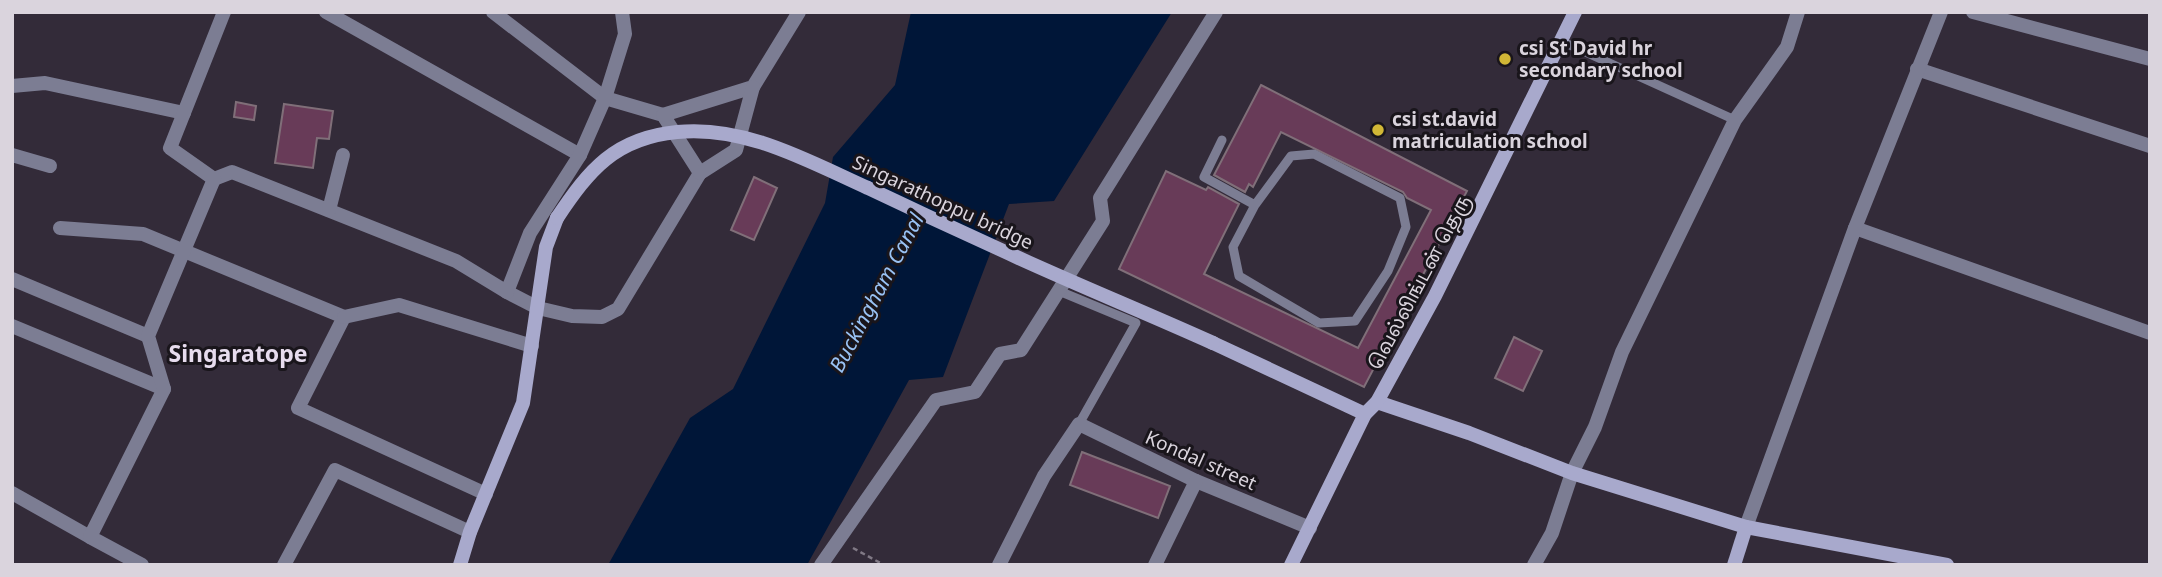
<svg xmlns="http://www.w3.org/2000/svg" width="2162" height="577" viewBox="0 0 2162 577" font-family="'Noto Sans','Noto Sans Tamil',sans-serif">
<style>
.water{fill:#001638}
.building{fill:#683b58;stroke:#806f79;stroke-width:2}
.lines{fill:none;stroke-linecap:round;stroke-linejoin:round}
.path{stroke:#807985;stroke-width:2.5;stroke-dasharray:5 3.5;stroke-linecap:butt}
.lane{stroke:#7c7d93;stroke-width:9}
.street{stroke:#7c7d93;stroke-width:14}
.secondary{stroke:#a8a9cc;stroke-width:14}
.secondary-bridge{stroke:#a8a9cc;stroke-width:14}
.poi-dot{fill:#d1b736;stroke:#19151b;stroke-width:2.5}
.labels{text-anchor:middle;stroke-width:6;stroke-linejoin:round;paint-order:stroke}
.poi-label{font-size:19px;font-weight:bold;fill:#dad4dd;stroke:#19151b;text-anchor:start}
.street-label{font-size:19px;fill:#dad4dd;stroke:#19151b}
.water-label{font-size:21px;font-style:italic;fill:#99c2f4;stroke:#19151b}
.quarter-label{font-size:23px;font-weight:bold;fill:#e7dcee;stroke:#19151b}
</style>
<rect width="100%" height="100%" fill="#332b39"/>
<polygon class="water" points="911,12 1172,12 1054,201 1009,204 943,377 909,380 807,565 608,565 690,418 733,389 825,203 833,157 895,85"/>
<g class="building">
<polygon points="1261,85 1467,191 1364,387 1119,269 1166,171 1206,190 1208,187 1239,204 1204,274 1358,348 1431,210 1407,198 1403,192 1281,132 1253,187 1249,184 1245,192 1214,175"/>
<polygon points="236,102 256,106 254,120 234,117"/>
<polygon points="284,104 333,111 329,139 317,138 313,168 275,163"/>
<polygon points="754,177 777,188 754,240 731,230"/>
<polygon points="1514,337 1542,351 1523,391 1495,378"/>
<polygon points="1082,452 1170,486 1158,518 1070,485"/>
</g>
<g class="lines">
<polyline class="path" points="853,548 884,565"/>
<g class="lane">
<polyline points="1561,41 1735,120"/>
<polyline points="1222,140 1204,177 1255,205 1291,156 1314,154 1400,198 1406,227 1388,271 1355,321 1319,323 1239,276 1233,247 1255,205"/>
<polyline points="1059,291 1136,323 1079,424"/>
</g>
<g class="street">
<polyline points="326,12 580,155"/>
<polyline points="493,12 605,98 663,115 700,173 618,309 602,317 572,316 538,308 507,292"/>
<polyline points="1973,12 2150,59"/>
<polyline points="1917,69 2150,146"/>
<polyline points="12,86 45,83 184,113"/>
<polyline points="663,115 753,87 799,12"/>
<polyline points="12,155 50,166"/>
<polyline points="700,173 736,150 753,87"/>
<polyline points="214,179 232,172 456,261 507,292 530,233 580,155 605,98 625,34 622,12"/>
<polyline points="329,210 343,155"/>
<polyline points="60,228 143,234 344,317 298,408 486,494"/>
<polyline points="1855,228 2150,333"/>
<polyline points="12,279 148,336"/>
<polyline points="344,317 399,305 532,346"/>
<polyline points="12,326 164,389"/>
<polyline points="12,493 90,537"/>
<polyline points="1746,527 1855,228 1941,12"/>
<polyline points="142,565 90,537 164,389 148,336 214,179 170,148 224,12"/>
<polyline points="284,565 335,470 470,532"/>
<polyline points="821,565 936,400 975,392 1000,354 1021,350 1103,221 1100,198 1216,12"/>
<polyline points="999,565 1044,476 1079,424 1196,481 1310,528"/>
<polyline points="1155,565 1196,481"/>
<polyline points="1534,565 1552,533 1572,473 1595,427 1622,352 1735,120 1787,47 1798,12"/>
</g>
<g class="secondary">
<polyline points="1213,343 1365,414"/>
<polyline points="1377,402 1469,433 1572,473 1746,527 1947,565"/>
<polyline points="460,565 470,532 523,403 546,247 557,218"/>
<polyline points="1291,565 1365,414 1377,402 1435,296 1575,12"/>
<polyline points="1734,565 1746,527"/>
</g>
<path class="secondary-bridge" d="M557,218c32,-48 58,-80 120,-86 68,-7 131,29 191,56 44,21 87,41 131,61 71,33 143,62 214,94"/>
</g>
<g class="poi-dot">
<circle cx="1505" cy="59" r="7"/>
<circle cx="1378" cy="130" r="7"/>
</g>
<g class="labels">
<g class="poi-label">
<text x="1519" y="55">csi St David hr<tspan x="1519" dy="22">secondary school</tspan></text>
<text x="1392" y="126">csi st.david<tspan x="1392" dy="22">matriculation school</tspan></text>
</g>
<g class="street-label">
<text transform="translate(943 202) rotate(25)" y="7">Singarathoppu bridge</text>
<text transform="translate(1419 282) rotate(-62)" y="7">வெல்லிங்டன் தெரு</text>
<text transform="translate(1201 460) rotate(24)" y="7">Kondal street</text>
</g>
<g class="water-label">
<text transform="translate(877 293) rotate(-62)" y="7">Buckingham Canal</text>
</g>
<g class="quarter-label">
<text x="238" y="362">Singaratope</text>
</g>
</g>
<rect width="2162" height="577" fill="none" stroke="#dad4dd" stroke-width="28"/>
</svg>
